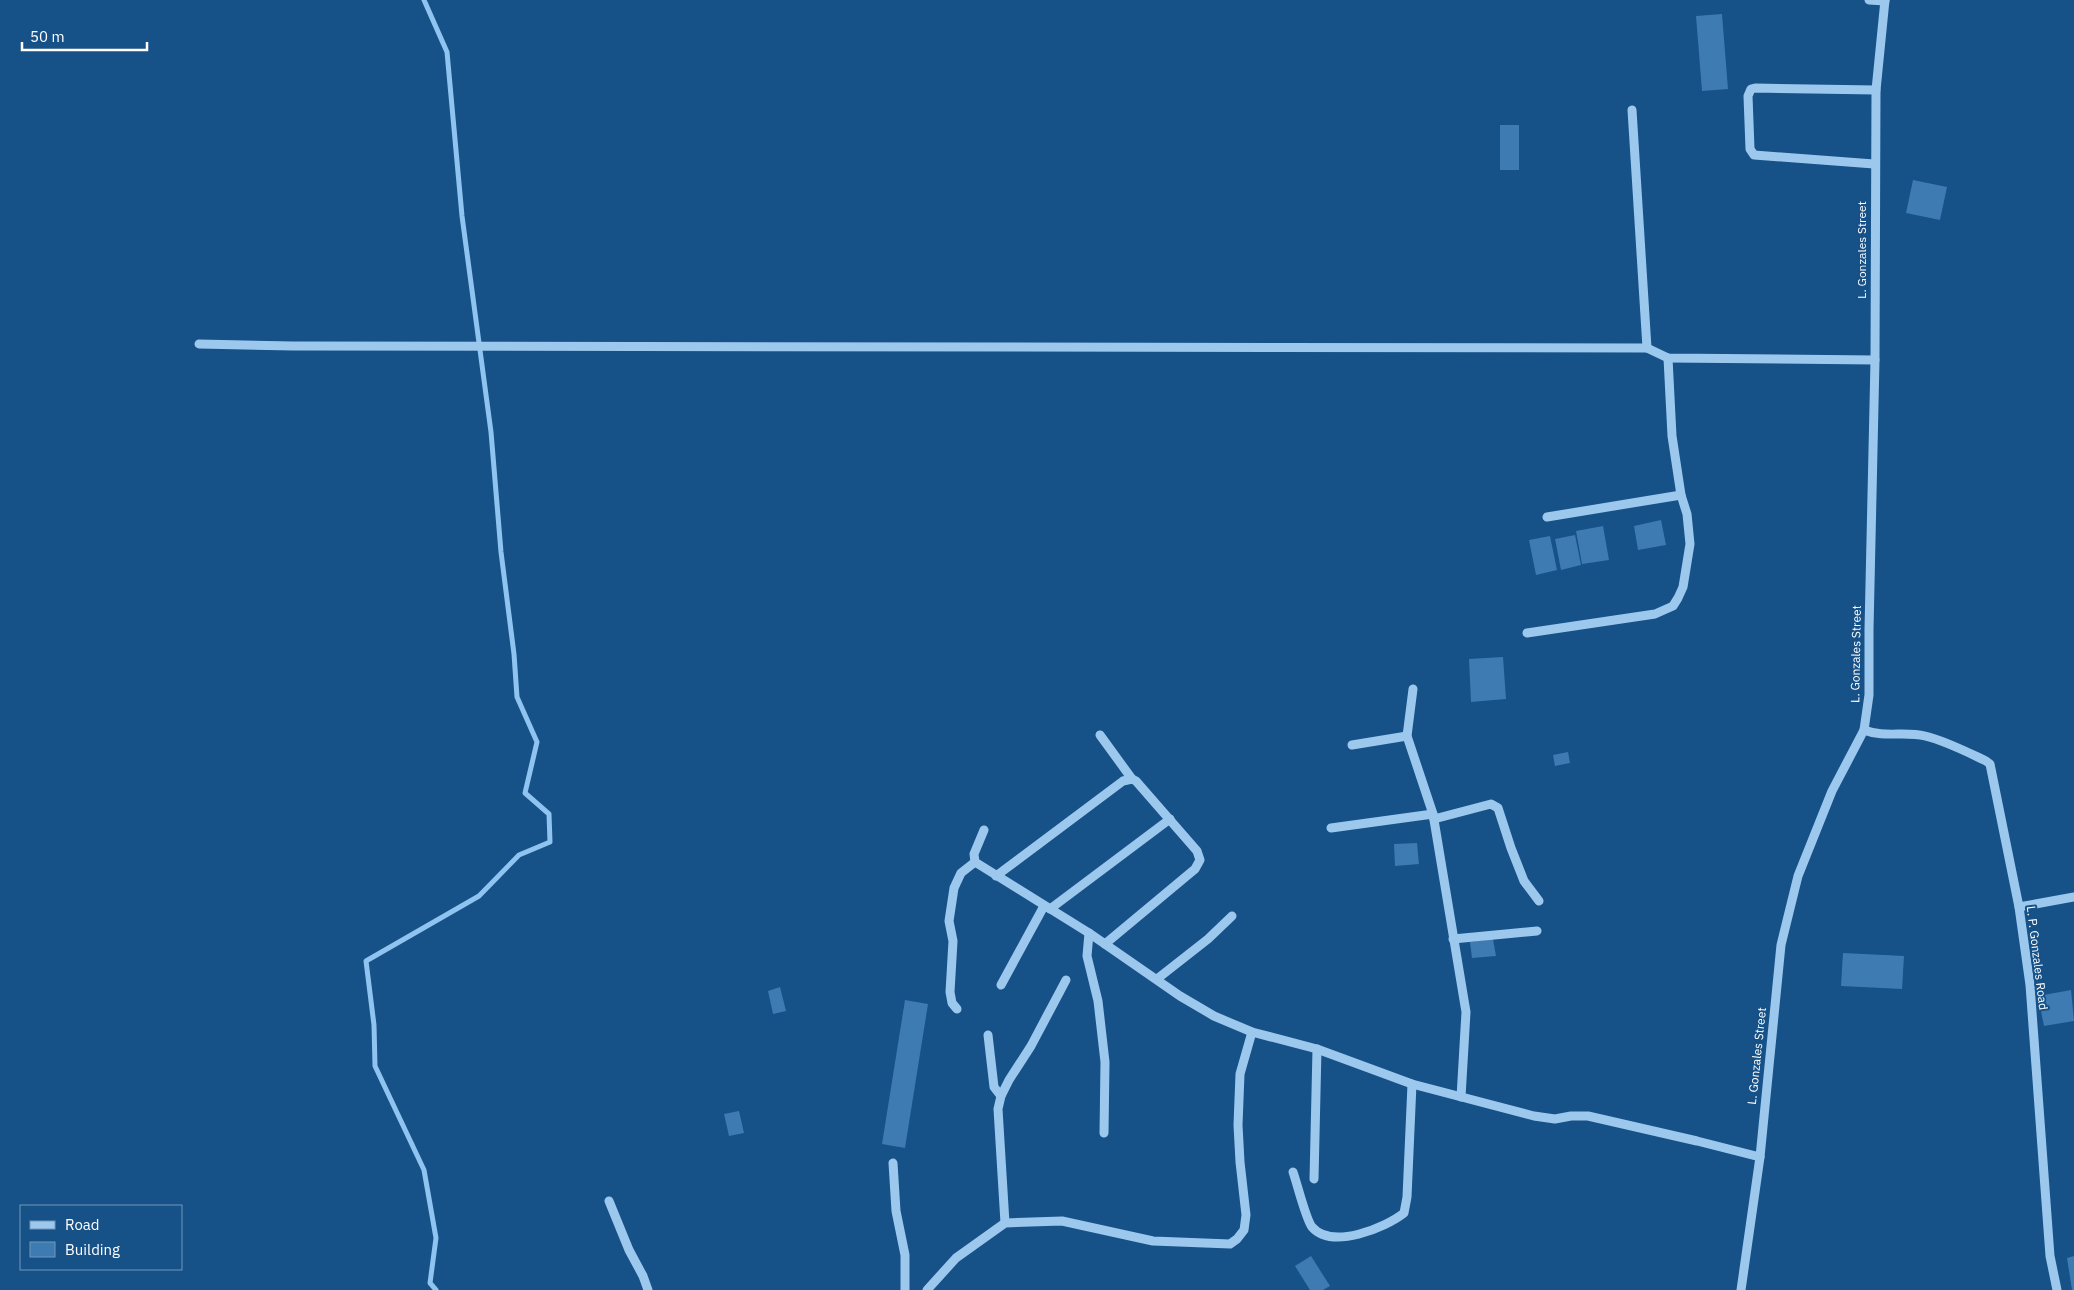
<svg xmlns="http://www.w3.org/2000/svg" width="2074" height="1290" viewBox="0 0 2074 1290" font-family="'IBM Plex Sans',sans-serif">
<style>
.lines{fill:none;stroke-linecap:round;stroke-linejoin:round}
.stream{stroke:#8fc4f1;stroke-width:5}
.building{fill:#3e7bb2}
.minor{stroke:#9dc8ee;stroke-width:9}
.labels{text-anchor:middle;stroke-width:4;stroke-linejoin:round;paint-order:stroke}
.street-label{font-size:12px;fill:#fff;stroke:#165188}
</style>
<rect width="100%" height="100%" fill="#165188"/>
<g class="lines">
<polyline class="stream" points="424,0 447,52 462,216 491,432 501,552 514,654 517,697 537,742 525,793 549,814 550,842 519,855 479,896 366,961 374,1025 375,1066 424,1170 436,1238 430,1283 436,1290"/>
</g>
<g class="building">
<polygon points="1722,14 1728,89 1702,91 1696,16"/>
<rect x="1500" y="125" width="19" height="45"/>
<polygon points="1913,180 1947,187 1940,220 1906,213"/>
<polygon points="1661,520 1666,545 1638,550 1634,526"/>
<polygon points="1603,526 1609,560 1582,564 1576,531"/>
<polygon points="1575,535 1581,565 1561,570 1555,539"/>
<polygon points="1550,536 1557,570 1536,575 1529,540"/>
<polygon points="1503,657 1506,699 1471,702 1469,659"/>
<polygon points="1568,752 1570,763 1555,766 1553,755"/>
<polygon points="1417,843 1419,864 1395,866 1394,844"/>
<polygon points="1493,939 1496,956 1472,958 1470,942"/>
<polygon points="1843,953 1904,956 1902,989 1841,986"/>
<polygon points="780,987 786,1011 773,1014 768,991"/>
<polygon points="2071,990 2074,1021 2044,1026 2038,996"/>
<polygon points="905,1000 928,1004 905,1148 882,1144"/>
<polygon points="739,1111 744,1133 729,1136 724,1114"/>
<polygon points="1311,1256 1330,1286 1323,1290 1310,1290 1295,1266"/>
<polygon points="2074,1256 2074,1290 2072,1290 2067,1258"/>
</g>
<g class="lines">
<g class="minor">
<polyline points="1869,0 1885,1"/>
<polyline points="1632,110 1647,348"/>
<polyline points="1874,164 1754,155 1750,149 1748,96 1751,89 1755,88 1876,90"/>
<polyline points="199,344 293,346 1647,348 1668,358 1875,360"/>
<polyline points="1547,517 1681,495"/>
<polyline points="1527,633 1655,614 1673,606 1678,598 1683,587 1690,544 1687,514 1681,495 1672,436 1668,358"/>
<polyline points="1413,689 1407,736 1433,814"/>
<path d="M1864,730c20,8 41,1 61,6 21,5 42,16 61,25l4,3 29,143 11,78 20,271 7,34"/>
<polyline points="1100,735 1132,779"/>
<polyline points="1352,745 1407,736"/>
<polyline points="1434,819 1491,804 1498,808 1511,848 1524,881 1539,901"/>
<polyline points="1331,828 1433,814 1466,1012 1461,1097"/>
<polyline points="984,830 974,854 975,862 1089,933 1180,996 1214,1016 1252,1032 1317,1049 1412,1084 1534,1116 1555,1119 1571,1116 1588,1116 1697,1141 1760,1157"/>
<polyline points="996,876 1123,781 1132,779 1136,781 1197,851 1200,860 1195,869 1105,944"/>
<polyline points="2019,907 2074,897"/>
<polyline points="1050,909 1170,819"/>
<polyline points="1089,933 1087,956 1098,1001 1105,1062 1104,1133"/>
<polyline points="1453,939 1537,931"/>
<polyline points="1157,979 1208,939 1232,916"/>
<polyline points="1001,985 1044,906"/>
<polyline points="957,1009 952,1003 950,992 953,941 949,921 954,888 961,873 975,862"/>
<polyline points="988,1035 994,1087 1001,1096"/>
<polyline points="893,1163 896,1211 905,1255 905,1290"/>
<path d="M1293,1172c4,11 13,48 19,55 20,23 73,1 92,-14l3,-16 5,-113"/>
<polyline points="1314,1179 1317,1049"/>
<polyline points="609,1201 629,1250 643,1276 648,1290"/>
<polyline points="1005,1223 998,1109 1001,1096 1009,1080 1031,1046 1066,980"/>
<polyline points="927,1290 956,1258 1005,1223 1062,1221 1153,1241 1230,1244 1237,1239 1244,1230 1246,1215 1240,1162 1238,1125 1240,1074 1252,1032"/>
<polyline points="1741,1290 1760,1157 1781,945 1798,876 1832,791 1864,730 1869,695 1869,630 1875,360 1876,90 1885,0"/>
</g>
</g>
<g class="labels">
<g class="street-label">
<text transform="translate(1862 250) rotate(-90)" y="4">L. Gonzales Street</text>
<text transform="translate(1856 654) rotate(-89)" y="4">L. Gonzales Street</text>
<text transform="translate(2037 958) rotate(83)" y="4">L. P. Gonzales Road</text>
<text transform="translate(1757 1056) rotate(-84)" y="4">L. Gonzales Street</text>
</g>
</g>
<rect x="20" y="1205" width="162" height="65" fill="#165188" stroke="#7397b8"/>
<rect x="30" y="1221" width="25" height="8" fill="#9dc8ee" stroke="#7397b8"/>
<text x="65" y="1230" font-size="15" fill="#ffffff">Road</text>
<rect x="30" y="1242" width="25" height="15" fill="#3e7bb2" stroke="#7397b8"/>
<text x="65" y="1255" font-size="15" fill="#ffffff">Building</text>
<path d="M22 42v8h125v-8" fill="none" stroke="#ffffff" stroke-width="2.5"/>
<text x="30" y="42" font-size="15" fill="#ffffff" stroke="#165188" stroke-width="4" paint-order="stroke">50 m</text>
</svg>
